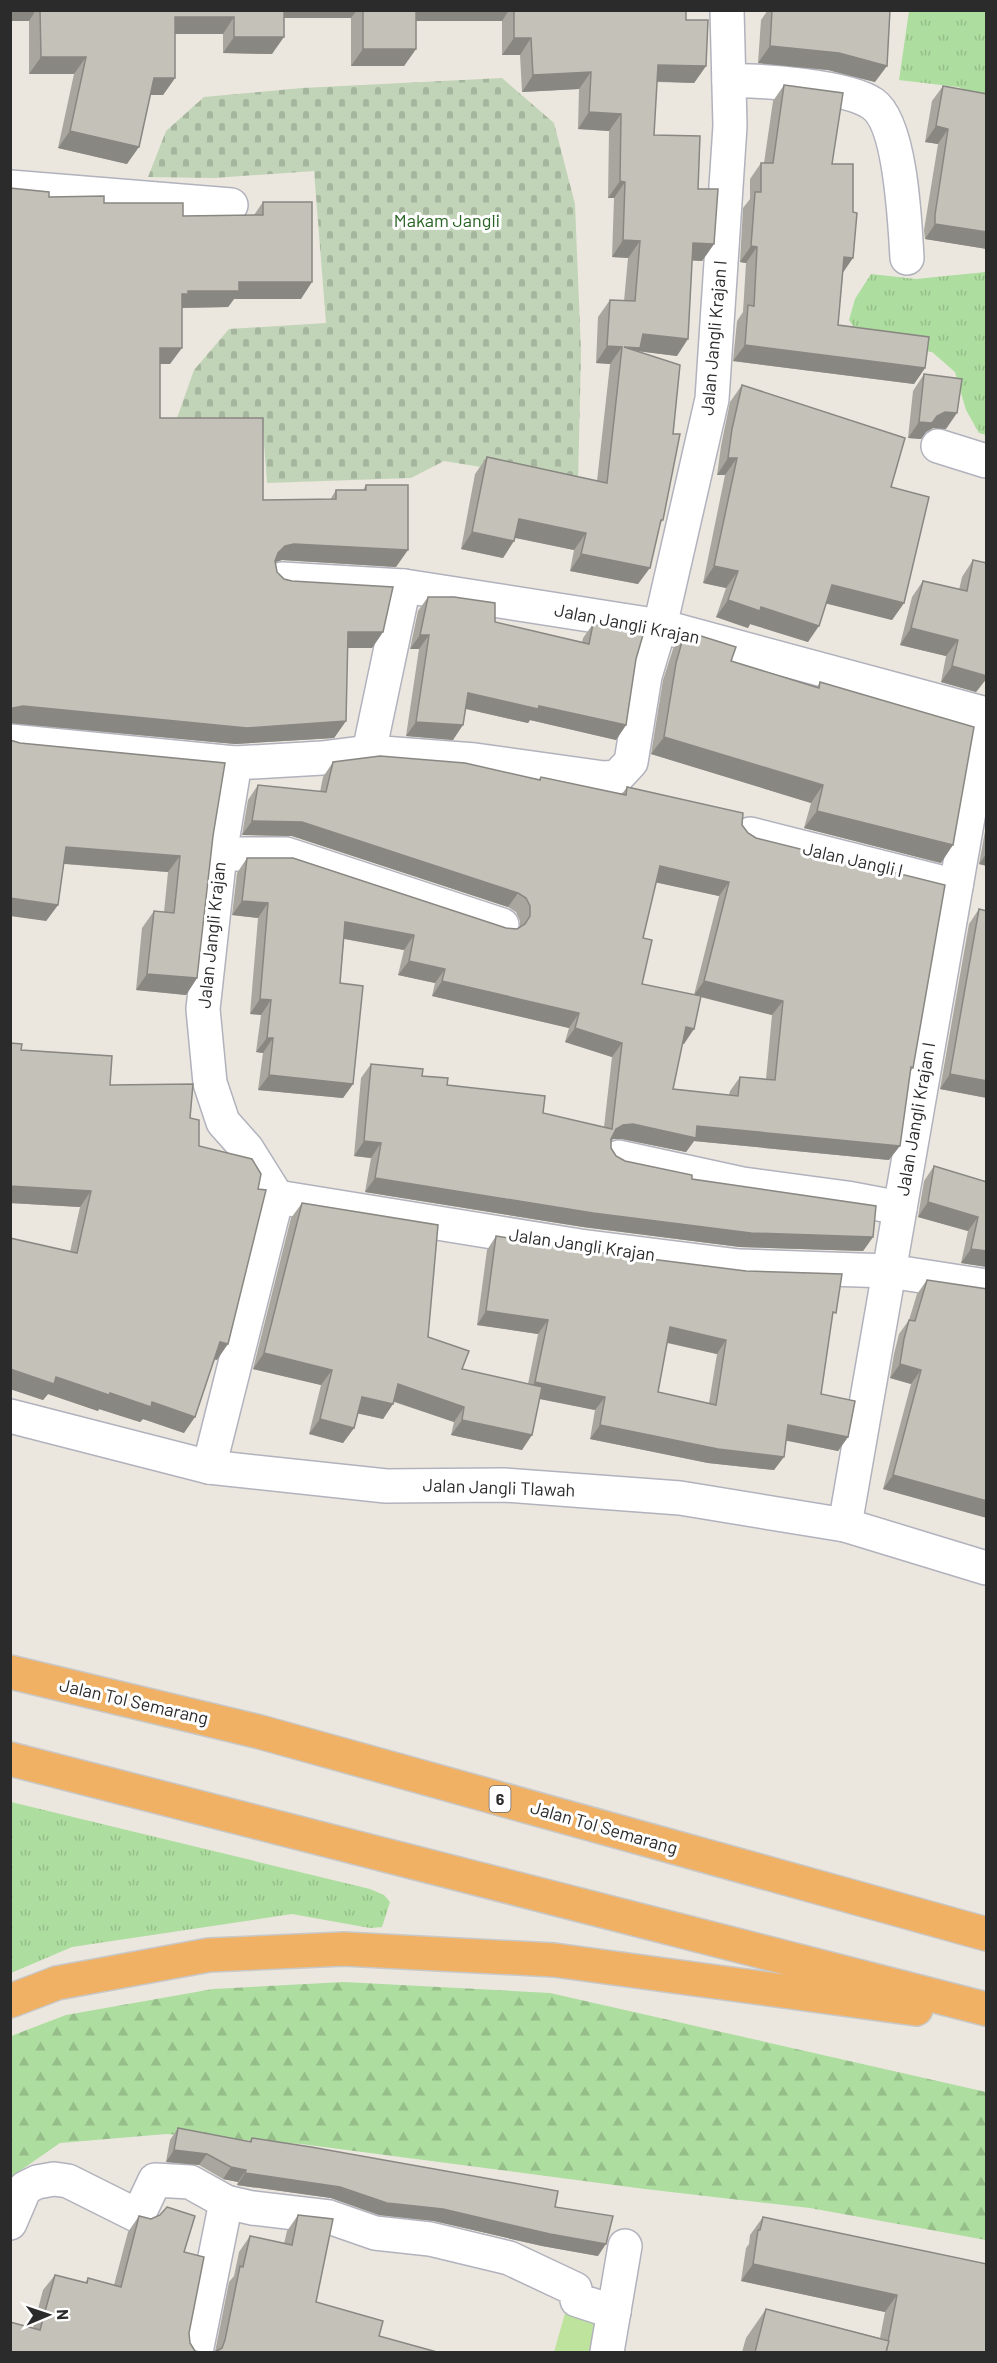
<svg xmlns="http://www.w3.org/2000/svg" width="997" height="2363" viewBox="0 0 997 2363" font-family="Barlow,sans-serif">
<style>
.grass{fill:url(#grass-tufts)}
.forest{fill:url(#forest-firs)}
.cemetery{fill:url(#cemetery-stones)}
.pitch{fill:#bde39c}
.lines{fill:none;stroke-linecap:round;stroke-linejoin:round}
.street-casing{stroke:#b1b2bd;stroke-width:36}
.highway-casing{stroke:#c8c8c8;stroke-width:36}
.street{stroke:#fff;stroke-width:33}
.highway{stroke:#f0b164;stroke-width:33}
.wall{fill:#a9a69f;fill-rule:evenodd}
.shaded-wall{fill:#898782}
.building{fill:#c4c1b9;stroke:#898782;stroke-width:1.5;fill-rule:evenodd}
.labels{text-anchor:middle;stroke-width:6;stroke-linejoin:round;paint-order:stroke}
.shield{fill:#fff;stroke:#6b6b6b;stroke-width:1.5}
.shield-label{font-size:16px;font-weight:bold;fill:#2b2b2b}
.park-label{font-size:18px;fill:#266221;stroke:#fff}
.street-label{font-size:18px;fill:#2b2b2b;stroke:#fff}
</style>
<defs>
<pattern id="grass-tufts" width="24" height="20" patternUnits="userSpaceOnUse" patternTransform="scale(1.5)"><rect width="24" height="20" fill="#addd9f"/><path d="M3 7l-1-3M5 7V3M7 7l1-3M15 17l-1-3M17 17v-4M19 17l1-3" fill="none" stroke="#95be89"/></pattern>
<pattern id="forest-firs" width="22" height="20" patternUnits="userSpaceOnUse" patternTransform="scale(1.5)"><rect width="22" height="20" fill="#addd9f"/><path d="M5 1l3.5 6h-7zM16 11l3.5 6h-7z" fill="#95be89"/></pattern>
<pattern id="cemetery-stones" width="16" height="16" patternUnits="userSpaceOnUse" patternTransform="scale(1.5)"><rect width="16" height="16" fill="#c1d4b7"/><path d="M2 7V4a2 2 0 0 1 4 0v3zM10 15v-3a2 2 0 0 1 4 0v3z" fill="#a6b69e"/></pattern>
</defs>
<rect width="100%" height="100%" fill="#ebe7de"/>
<g class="grass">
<polygon points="909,11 986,11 986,98 958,87 899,80"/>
<polygon points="986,272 986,435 979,433 966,410 955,372 932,352 861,338 849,320 855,299 871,274 916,279"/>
<polygon points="11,1802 370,1889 384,1895 390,1902 382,1927 370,1928 292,1914 72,1947 11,1973"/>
</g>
<polygon class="forest" points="344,1982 550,1993 986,2092 986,2240 810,2208 645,2189 301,2144 166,2134 60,2143 11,2177 11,2036 66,2015 213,1989"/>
<polygon class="cemetery" points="502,78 554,123 575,204 581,352 578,483 444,461 411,478 267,483 263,429 177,418 194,370 229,329 326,323 314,171 214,178 148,177 166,131 204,97 302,88"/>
<polygon class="pitch" points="566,2310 607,2322 598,2352 554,2352"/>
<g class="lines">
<g class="street-casing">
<g id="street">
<path d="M729,81c32,-1 119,5 144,23 28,20 32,120 34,154"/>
<polyline points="10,187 231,205"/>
<polyline points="938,446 986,461"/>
<polyline points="282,579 404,586"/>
<polyline points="10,741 235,763 322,758 369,752 404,586 660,626 986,714"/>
<polyline points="369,752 475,760 604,778 617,777 631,762 645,676 660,626 712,399 730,126 727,10"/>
<polyline points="235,763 220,854 203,1009 210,1083 223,1122 247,1149 277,1197 580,1246 739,1266 889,1271 986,1286"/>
<polyline points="750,834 956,886"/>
<polyline points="220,854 286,854 502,925"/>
<polyline points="619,1157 743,1184 847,1198 900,1208"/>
<polyline points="10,1416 209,1467 386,1486 504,1485 680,1498 845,1525 986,1568"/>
<polyline points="209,1467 277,1197"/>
<polyline points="845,1525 986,714"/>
<polyline points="10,2223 25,2188 37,2182 54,2179 68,2181 138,2216 155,2180 190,2182 226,2202 252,2208 329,2217 375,2233 430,2239 509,2258 575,2289 577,2300 614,2312"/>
<polyline points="196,2352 226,2202"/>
<polyline points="607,2352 625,2246"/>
</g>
</g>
<g class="highway-casing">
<g id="highway">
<polyline points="10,1672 260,1732 986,1934"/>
<polyline points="10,1759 986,2009"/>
<polyline points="10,2001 57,1983 209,1955 344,1949 554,1960 916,2009"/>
</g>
</g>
<use href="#street" class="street"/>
<use href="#highway" class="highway"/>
</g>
<g class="wall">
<polygon points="10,10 686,10 686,20 706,66 694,83 657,82 654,135 698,189 714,244 702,261 692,260 677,356 637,351 663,520 659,525 638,584 570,571 574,550 515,538 503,558 461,549 475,474 487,457 597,481 610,364 596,363 598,317 610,300 624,301 628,258 612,257 614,198 608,198 609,131 578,129 579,89 522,92 520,55 502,55 502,21 416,21 416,49 404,66 351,66 351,18 284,18 272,54 223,53 223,34 175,34 175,78 163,95 150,95 127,164 58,148 74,74 29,74 29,21 10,21"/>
<polygon points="768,10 890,10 875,82 828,70 758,63 761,20"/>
<polygon points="784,85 832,164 843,274 838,325 925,368 914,384 733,361 737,321 743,312 746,263 740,262 743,208 750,199 750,179 761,163 764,163 773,101"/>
<polygon points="943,86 987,249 925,239 924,230 938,144 925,142 932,101"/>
<polygon points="10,188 49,197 104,203 183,216 254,215 263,202 301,299 234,299 228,307 182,308 170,364 160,364 160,418 263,500 330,500 336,490 363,490 366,485 396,567 282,560 275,562 277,572 284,579 383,632 372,648 347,648 346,721 334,738 235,744 10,723"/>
<polygon points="924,374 946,429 933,428 926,432 921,439 908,438 913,391"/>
<polygon points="742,385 891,487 904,603 892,620 826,603 808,642 750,624 748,628 716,617 726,588 703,583 725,475 717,475 721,446 730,402"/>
<polygon points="973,560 987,676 987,678 976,692 941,682 946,656 900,645 912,597 923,581 959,590 962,577"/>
<polygon points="428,597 495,622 582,642 583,638 593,624 636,659 626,725 616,740 530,720 528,723 466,709 453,740 406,736 419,649 410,649 418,611"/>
<polygon points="685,631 731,661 817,687 820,682 941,863 804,828 811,803 651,754 663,680 673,649"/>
<polygon points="10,740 213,836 197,978 186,995 136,990 142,928 154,911 164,912 168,872 64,864 58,905 46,921"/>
<path d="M333,762l206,17 2,-2 81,17 5,-7 115,38 171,243 -3,4 -21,88 -195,-19 -8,11 -64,-13h-9l-2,2v7l5,8 9,5 67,18 181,58 -10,14 -123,-4 -157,-20 -218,-35 6,-34 -17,-2 7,-78 10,-14 51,12 25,9 96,28 61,14 8,-70 -47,-15 4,-14 -137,-32 3,-13 -37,-8 6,-25 -60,-11 -4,44 13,101 -10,14 -85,-8 5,-37 -7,-1 5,-37 -11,-1 8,-96 -26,-3 5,-42 10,-15 259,70 11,1 3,-2v-6l-4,-9 -8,-5 -216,-71 -50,-1 6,-35 10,-15 62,7 3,-15zM656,882l63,14 -25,99 -52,-11 1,-46zM700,997l72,18 -6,64 -26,-2 -10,14 -1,4 -56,-6 9,-46 2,1z"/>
<polygon points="987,821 987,866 979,864"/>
<polygon points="979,909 987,911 987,1098 940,1089 969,924"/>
<polygon points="10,1043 21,1050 110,1085 190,1118 199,1146 217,1360 215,1359 184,1433 143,1419 140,1422 99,1409 98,1411 48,1394 43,1400 10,1389 10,1238 70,1252 80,1207 10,1203"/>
<polygon points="934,1166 987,1182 987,1267 961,1263 968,1231 918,1217 924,1181"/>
<path d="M302,1203l126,134 34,32 66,15 10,-50 -61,-9 10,-75 9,-14 336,82 -11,76 27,43 -10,14 -52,-11 -12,30 -66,-7 -118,-24 5,-29 -55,-11 -18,51 -71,-15 3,-13 -60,-20 -11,17 -25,-6 -4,15 -11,15 -34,-9 12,-49 -68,-16 38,-151zM667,1343l50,11 -8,49 -51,-11z"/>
<polygon points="927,1280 987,1518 883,1489 911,1384 890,1378 894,1354 899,1334 909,1320 917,1294"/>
<polygon points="178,2128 249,2141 252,2138 555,2207 598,2256 542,2246 434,2221 379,2215 331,2198 237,2185 238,2182 223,2179 199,2165 166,2162 170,2140"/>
<polygon points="298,2215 316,2302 379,2336 215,2352 229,2282 234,2276 239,2252 250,2236 284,2244 287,2231"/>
<polygon points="139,2216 184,2252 10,2352 33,2328 43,2290 55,2275 85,2283 88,2278 114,2285 128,2232"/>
<polygon points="763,2217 987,2264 987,2352 742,2352 746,2338 766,2309 880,2338 885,2312 741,2281 746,2248 749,2244 750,2235"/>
</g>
<g class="shaded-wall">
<polygon points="12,10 36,10 29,21 10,21 10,13"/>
<polygon points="277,10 357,10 351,18 272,18"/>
<polygon points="411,10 509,10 502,21 404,21"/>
<polygon points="175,17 234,17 223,34 163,34"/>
<polygon points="234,37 284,37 272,54 223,53"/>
<polygon points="514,38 531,38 520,55 502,55"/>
<polygon points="770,46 839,53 887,66 875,82 828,70 758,63"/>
<polygon points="363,49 416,49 404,66 351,66"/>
<polygon points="41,57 86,57 74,74 29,74"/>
<polygon points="658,65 706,66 694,83 647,81"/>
<polygon points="591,72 579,89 522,92 533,75"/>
<polygon points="154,78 175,78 163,95 142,95"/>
<polygon points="589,112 621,114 609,131 578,129"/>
<polygon points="936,126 948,129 938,144 925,142"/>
<polygon points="70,131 139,147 127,164 58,148"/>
<polygon points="620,181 625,182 614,198 608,198"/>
<polygon points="935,224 987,232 987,249 925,239"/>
<polygon points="623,240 640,241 628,258 612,257"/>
<polygon points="693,243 714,244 702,261 681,260"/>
<polygon points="751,246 757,247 746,263 740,262"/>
<polygon points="844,257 853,258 842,274"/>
<polygon points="239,282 312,282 301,299 234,299 228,307 178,308 182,294 188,291"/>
<polygon points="643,334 688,339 677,356 637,351 624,347"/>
<polygon points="745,345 925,368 914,384 733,361"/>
<polygon points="607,346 622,347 610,364 596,363"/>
<polygon points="160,348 182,348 170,364 149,364"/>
<polygon points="945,412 957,413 946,429 933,428 926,432 921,439 908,438 919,422 937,416"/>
<polygon points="728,458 737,458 725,475 717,475"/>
<polygon points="519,519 586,533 574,550 507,536"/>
<polygon points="472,532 514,541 503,558 461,549"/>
<polygon points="294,544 408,550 396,567 282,560 273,563 278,553 285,546"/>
<polygon points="581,554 650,568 638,584 570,571"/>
<polygon points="714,566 738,571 726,588 703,583"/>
<polygon points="832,585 904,603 892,620 820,602"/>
<polygon points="728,600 761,607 819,626 808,642 750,624 748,628 716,617"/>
<polygon points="911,628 958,640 946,656 900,645"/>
<polygon points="348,632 383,632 372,648 336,648"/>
<polygon points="420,635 429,635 419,649 410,649"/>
<polygon points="952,666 987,676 987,678 976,692 941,682"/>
<polygon points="468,693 539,706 626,725 616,740 530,720 528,723 458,707"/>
<polygon points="23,706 346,721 334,738 235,744 10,723 10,710 13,708"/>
<polygon points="416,722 463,725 453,740 406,736"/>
<polygon points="664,737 823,785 811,803 651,754"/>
<polygon points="817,811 953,845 941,863 804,828"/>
<polygon points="252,821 302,822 518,893 508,907 292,836 242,835"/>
<polygon points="66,847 180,856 168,872 55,863"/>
<polygon points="987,853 987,866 979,864"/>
<polygon points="660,866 729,882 719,896 649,881"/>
<polygon points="10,898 58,905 46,921 10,916"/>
<polygon points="242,901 268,903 258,918 232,915"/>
<polygon points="345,922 414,935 404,950 335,937"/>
<polygon points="409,961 445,969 435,983 398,975"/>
<polygon points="147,974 197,978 186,995 136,990"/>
<polygon points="442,981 579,1013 569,1028 432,996"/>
<polygon points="704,981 783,1001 772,1015 694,995"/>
<polygon points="260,999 271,1000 261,1015 250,1014"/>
<polygon points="686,1027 694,1029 684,1044 675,1042"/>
<polygon points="575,1028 622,1043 612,1057 565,1042"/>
<polygon points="267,1038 273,1038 263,1053 256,1052"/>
<polygon points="950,1074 987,1081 987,1098 940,1089"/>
<polygon points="269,1075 353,1084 343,1098 258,1090"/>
<polygon points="633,1124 697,1126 900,1146 889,1160 694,1141 686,1152 622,1139 613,1139 606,1144 616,1129 623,1125"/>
<polygon points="364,1141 381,1143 371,1158 354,1156"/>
<polygon points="375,1178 873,1237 863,1251 740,1247 583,1227 365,1192"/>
<polygon points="10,1186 91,1191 80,1207 10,1203"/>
<polygon points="928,1202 978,1217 968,1231 918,1217"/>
<polygon points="971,1249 987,1251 987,1267 961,1263"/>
<polygon points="486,1311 548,1320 538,1334 477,1325"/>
<polygon points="670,1327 726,1340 717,1354 660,1341"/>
<polygon points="220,1342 228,1344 217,1360 209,1358"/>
<polygon points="264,1353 332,1370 321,1385 253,1369"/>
<polygon points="900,1364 921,1370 911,1384 890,1378"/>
<polygon points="10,1369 56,1377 110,1393 152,1402 195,1417 184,1433 143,1419 140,1422 99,1409 98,1411 48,1394 43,1400 10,1389"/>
<polygon points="535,1382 605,1397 595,1410 525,1396"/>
<polygon points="398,1384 464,1407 454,1422 387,1399"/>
<polygon points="362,1397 393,1404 383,1419 351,1412"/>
<polygon points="320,1419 354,1428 343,1443 309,1434"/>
<polygon points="462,1420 532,1435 522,1450 451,1435"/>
<polygon points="600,1425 784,1457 774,1470 708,1463 590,1439"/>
<polygon points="788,1425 848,1437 838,1451 778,1439"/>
<polygon points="893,1475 987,1501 987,1518 883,1489"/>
<polygon points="174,2150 207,2154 199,2165 166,2162"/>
<polygon points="231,2167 246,2170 238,2182 223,2179"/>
<polygon points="245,2173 340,2187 606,2244 598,2256 542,2246 434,2221 379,2215 331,2198 237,2185"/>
<polygon points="753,2264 897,2295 885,2312 741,2281"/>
</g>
<g class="building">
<polygon points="40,10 284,10 284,37 234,37 234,17 175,17 175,78 154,78 139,147 70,131 86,57 41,57"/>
<rect x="363" y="10" width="53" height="39"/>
<polygon points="514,10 686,10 686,20 708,20 706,66 658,65 654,135 700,136 698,189 718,189 714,244 693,243 688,339 643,334 640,348 624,347 680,365 673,434 680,434 663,520 661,520 650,568 581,554 586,533 519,519 514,541 472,532 487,457 607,483 622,347 607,346 610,300 635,301 640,241 623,240 625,182 620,181 621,114 589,112 591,72 533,75 531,38 514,38"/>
<polygon points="772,10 890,10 887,66 839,53 770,46"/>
<polygon points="784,85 843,93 832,164 853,164 853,212 857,213 853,258 844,257 838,325 929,337 925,368 745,345 748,305 754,306 757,247 751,246 755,192 761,192 761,163 773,163"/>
<polygon points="943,86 987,94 987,232 935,224 935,215 948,129 936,126"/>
<polygon points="10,188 49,192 49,197 104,196 104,203 183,203 183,216 263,215 263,202 312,202 312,282 239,282 239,291 188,291 188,294 182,294 182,348 160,348 160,418 263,418 263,500 336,499 336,490 366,490 366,485 408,485 408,550 294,544 285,546 278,553 275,561 277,572 284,579 292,581 393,587 383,632 348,632 346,721 247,728 23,706 13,708 10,710"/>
<polygon points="924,374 962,379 957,413 945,412 937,416 932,423 919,422"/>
<polygon points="742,385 905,438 891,487 929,497 904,603 832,585 819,626 761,607 760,611 728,600 738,571 714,566 737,458 728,458 732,429"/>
<polygon points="973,560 987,563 987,676 952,666 958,640 911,628 923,581 967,591"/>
<polygon points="428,597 454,597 495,603 495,622 589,644 593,624 643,635 636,659 626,725 539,706 538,709 468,693 463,725 416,722 429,635 420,635"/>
<polygon points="685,631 736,647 731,661 819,688 820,682 974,727 953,845 817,811 823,785 664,737 676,663"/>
<polygon points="10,740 20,743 225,763 213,836 197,978 147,974 154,911 174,913 180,856 66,847 58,905 10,898"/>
<path d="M380,756l85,7 75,17 1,-3 85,18 1,-8 116,26 -1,12 6,8 8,5 189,47 -32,183 -2,-1 -11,79 -203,-20 -1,12 -63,-14 -10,1 -7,4 -5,10v9l5,8 9,5 67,14v4l184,27 -3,31 -122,-4 -158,-20 -218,-35 6,-35 -17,-2 7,-77 52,5 -1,7 26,2 -1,7 98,11 -2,17 69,16 10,-86 -47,-15 4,-15 -137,-32 3,-12 -36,-8 5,-26 -69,-13 -5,61 23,3 -10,98 -84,-9 4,-37h-6l4,-38 -11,-1 8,-96 -26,-2 5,-43h46l213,70 11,1 8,-5 5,-8v-10l-4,-8 -8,-5 -216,-71 -50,-1 6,-36 68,7 7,-30zM660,866l69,16 -25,99 79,20 -8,79 -35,-3 -2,19 -65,-7 13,-62 8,2 7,-33 -59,-12 10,-44 -9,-2z"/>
<polygon points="979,909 987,911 987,1081 950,1074"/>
<polygon points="10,1043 22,1044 21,1050 112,1056 110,1085 193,1084 190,1118 199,1120 199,1146 252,1159 261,1174 258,1189 266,1190 228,1344 220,1342 195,1417 152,1402 151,1407 110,1393 109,1395 56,1377 54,1384 10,1369 10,1238 77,1253 91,1191 10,1186"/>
<polygon points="934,1166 987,1182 987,1251 971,1249 978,1217 928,1202"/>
<polygon points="302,1203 438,1225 428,1337 469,1351 462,1369 542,1387 532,1435 462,1420 464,1407 398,1384 393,1404 362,1397 354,1428 320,1419 332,1370 264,1353"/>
<path d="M496,1236l91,15 159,20 96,3 -6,39 -3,-1 -12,82 34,7 -7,36 -60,-12 -4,32 -66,-8 -118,-24 5,-28 -70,-15 13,-62 -62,-9zM670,1327l56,13 -10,65 -58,-13z"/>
<polygon points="927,1280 987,1289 987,1501 893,1475 921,1370 900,1364 904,1339 909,1320 915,1321"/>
<polygon points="178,2128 251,2142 252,2138 311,2147 558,2191 555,2207 613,2216 606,2244 550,2234 443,2209 387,2203 340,2187 245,2173 246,2170 231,2167 207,2154 174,2150"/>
<polygon points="167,2207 195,2216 184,2252 204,2257 189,2333 190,2343 195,2351 199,2352 10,2352 10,2322 40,2330 55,2275 87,2283 88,2278 121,2287 139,2216 151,2219 160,2215"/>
<polygon points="298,2215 333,2219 316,2302 383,2321 379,2336 437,2352 215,2352 222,2348 225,2340 240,2266 243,2267 250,2236 292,2245"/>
<polygon points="763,2217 987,2264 987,2352 886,2352 897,2295 753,2264 758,2230 760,2230"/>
<polygon points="766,2309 889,2341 886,2352 755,2352"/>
</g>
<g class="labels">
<rect class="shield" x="489.5" y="1786" width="21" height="26" rx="4.5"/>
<g class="shield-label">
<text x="500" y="1805">6</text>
</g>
<g class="park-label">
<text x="447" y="227">Makam Jangli</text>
</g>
<g class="street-label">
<text transform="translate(714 338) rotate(-85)" y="6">Jalan Jangli Krajan I</text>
<text transform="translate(627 624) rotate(11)" y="6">Jalan Jangli Krajan</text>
<text transform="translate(853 860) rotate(13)" y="6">Jalan Jangli I</text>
<text transform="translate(212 935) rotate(-84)" y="6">Jalan Jangli Krajan</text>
<text transform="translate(916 1119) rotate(-80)" y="6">Jalan Jangli Krajan I</text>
<text transform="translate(582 1245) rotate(8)" y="6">Jalan Jangli Krajan</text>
<text transform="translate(499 1488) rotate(2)" y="6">Jalan Jangli Tlawah</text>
<text transform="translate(134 1702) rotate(13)" y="6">Jalan Tol Semarang</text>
<text transform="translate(604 1828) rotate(16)" y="6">Jalan Tol Semarang</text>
</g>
</g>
<rect width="997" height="2363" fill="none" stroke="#2b2b2b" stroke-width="24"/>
<g transform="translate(48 2315) rotate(88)" stroke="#ffffff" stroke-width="4.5" paint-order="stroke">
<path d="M0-4.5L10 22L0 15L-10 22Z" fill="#2b2b2b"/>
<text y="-9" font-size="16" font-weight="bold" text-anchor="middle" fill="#2b2b2b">N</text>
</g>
</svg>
